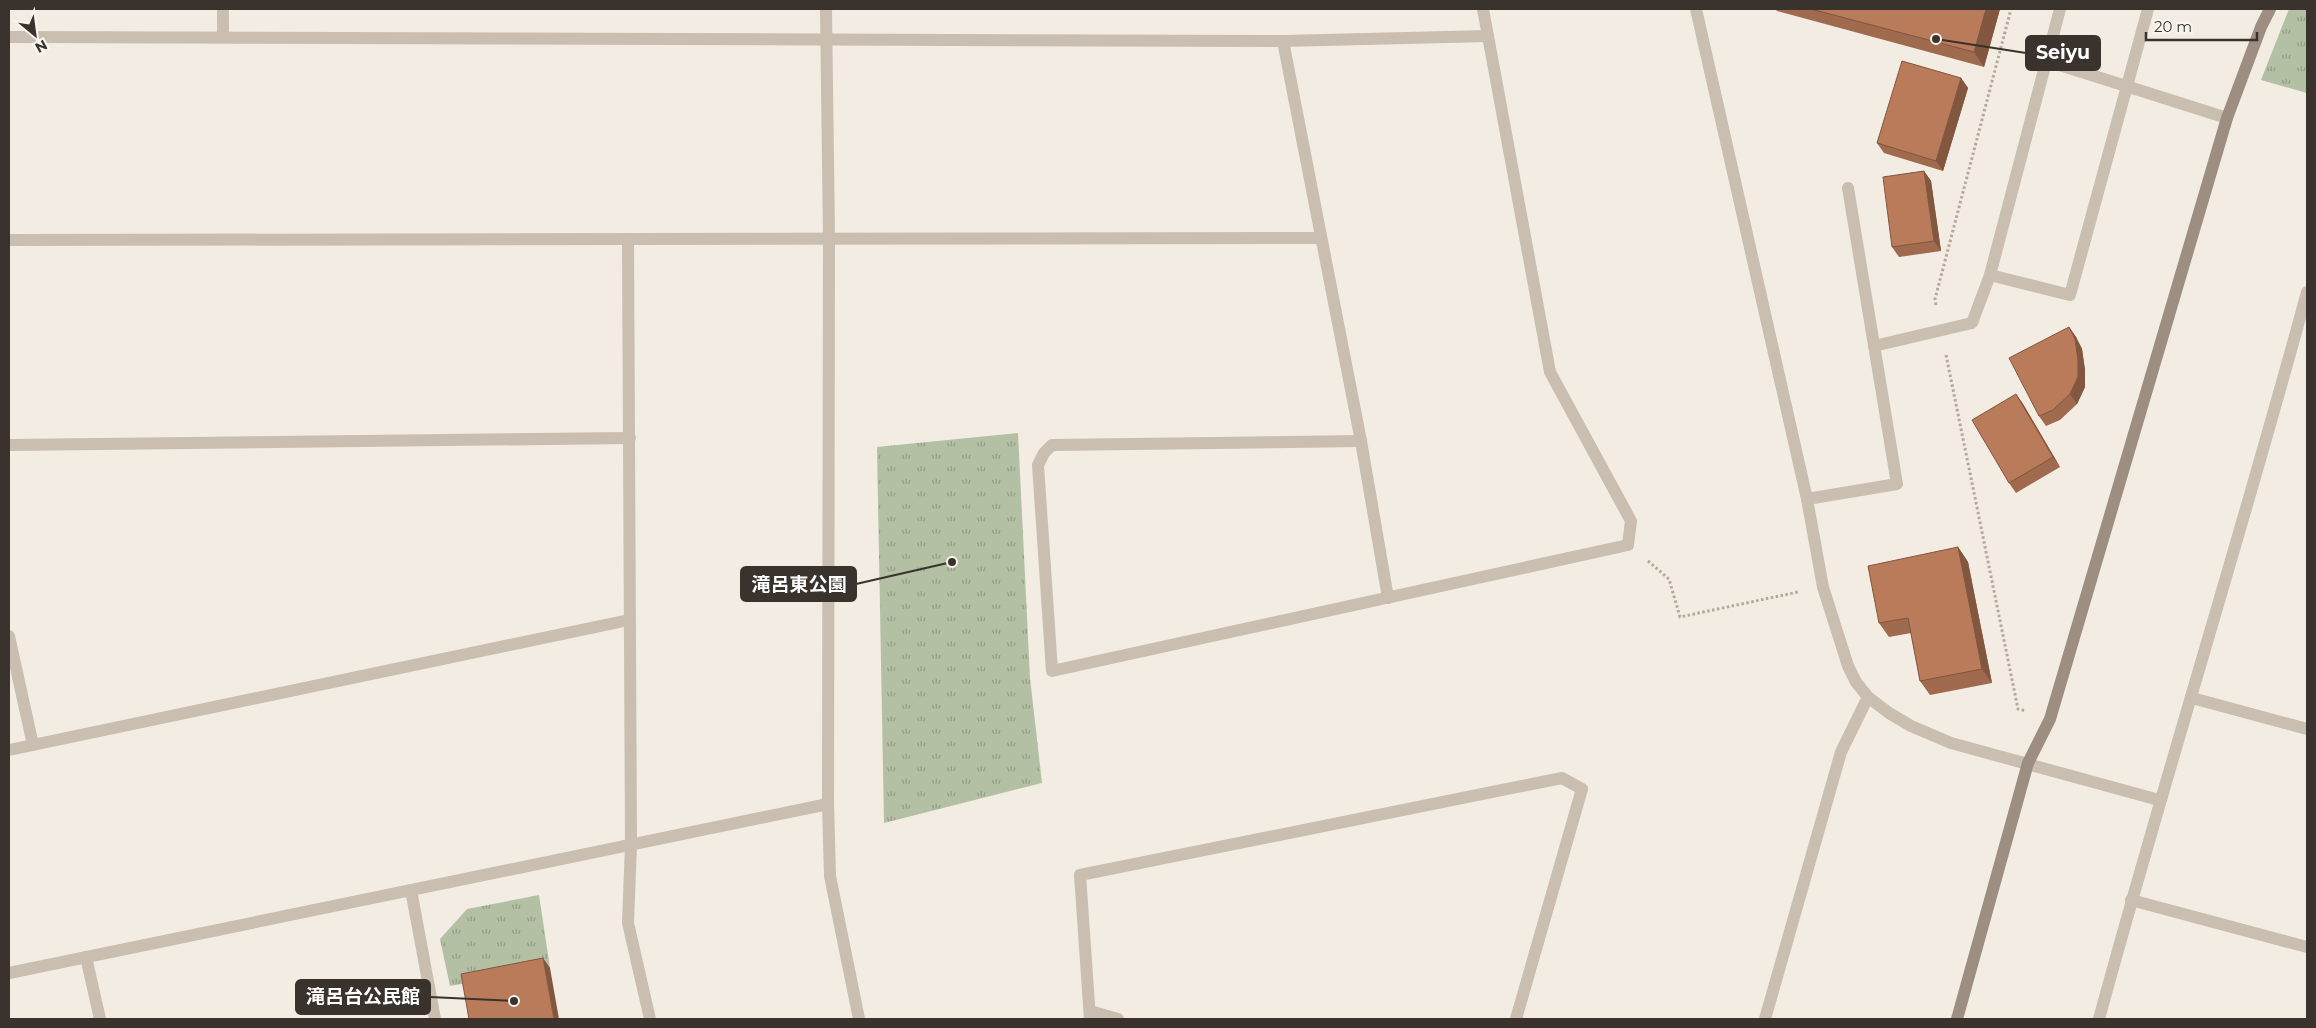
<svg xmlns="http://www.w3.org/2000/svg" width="2316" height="1028" viewBox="0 0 2316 1028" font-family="Montserrat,'Noto Sans JP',sans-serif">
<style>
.park{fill:url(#park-tufts)}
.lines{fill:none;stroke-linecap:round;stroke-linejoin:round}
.path{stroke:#b5a89a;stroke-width:3;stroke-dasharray:2.5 2.5;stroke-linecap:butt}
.lane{stroke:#c9beb0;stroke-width:12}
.street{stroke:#c9beb0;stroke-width:12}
.secondary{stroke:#9d8e81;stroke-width:12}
.wall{fill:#9f6a4d}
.shaded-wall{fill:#82563f}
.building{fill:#b97b5a;stroke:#82563f}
.leader{fill:none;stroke:#39322d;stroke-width:2}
.callout-dot{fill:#39322d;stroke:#f9f6ef;stroke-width:2}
.callout{fill:#39322d;stroke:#39322d;stroke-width:2}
.callout-label{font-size:19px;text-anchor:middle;font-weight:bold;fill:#fff}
</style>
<defs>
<pattern id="park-tufts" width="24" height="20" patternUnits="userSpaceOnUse" patternTransform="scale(1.25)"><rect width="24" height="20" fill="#b3c0a4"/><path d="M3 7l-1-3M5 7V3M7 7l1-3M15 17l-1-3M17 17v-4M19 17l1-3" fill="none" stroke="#939d86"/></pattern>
</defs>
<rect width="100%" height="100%" fill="#f2ece3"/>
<g class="park">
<polygon points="2289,9 2307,9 2307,93 2261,80"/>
<polygon points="1018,433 1030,678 1042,783 884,823 877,447"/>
<polygon points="539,895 550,968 450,986 440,939 467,909"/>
</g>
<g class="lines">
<g class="path">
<polyline points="1936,305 1935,299 2011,9"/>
<polyline points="1946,355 2018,709 2026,711"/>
<polyline points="1648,561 1669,579 1680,617 1798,592"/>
</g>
<g class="lane">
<polyline points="2047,61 2227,118"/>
<polyline points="1990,275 2060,9"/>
<polyline points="1874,346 1972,323 1990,275 2070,295 2148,9"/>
<polyline points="1807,499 1897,484 1848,188"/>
</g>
<g class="street">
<polyline points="223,9 223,36"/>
<polyline points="1696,9 1807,499 1823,587 1848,666 1856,682 1868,697 1889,713 1911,726 1951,743 2159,800"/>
<polyline points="9,37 1283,41 1488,36"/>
<polyline points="1283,41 1361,441 1388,598"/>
<polyline points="9,240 1321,238"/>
<polyline points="628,240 631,845 628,923 650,1019"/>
<polyline points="1361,441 1052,445 1044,453 1038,465 1052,671 1628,545 1631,521 1550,372 1483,9"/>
<polyline points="9,445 630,438"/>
<polyline points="9,636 33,745"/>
<polyline points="2192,698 2307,729"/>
<polyline points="9,750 629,620"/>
<polyline points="828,804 830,876 859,1019"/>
<polyline points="411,890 435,1019"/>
<polyline points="2131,900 2307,947"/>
<polyline points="86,957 100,1019"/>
<polyline points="9,973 828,804 829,238 826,9"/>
<polyline points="1090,1011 1118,1019"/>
<polyline points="1090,1019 1080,875 1562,778 1582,789 1516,1019"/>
<polyline points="1765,1019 1841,752 1868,697"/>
<path d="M2099,1019c66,-243 142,-483 208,-727"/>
</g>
<polyline class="secondary" points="1957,1019 2028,763 2050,719 2227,118 2261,27 2270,9"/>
</g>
<g class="wall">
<polygon points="1775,9 2000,9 1984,67 1777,11"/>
<polygon points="1961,78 1968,88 1943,171 1884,153 1877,143"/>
<polygon points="1924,171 1931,181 1941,251 1899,257 1892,247"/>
<polygon points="2069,327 2076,337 2082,349 2085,370 2085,387 2077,404 2060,420 2046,426 2039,416"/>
<polygon points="2016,394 2023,404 2060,467 2016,493 2009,483"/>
<polygon points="1958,547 1968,562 1992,683 1930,695 1920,681 1911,633 1889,637 1879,623"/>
</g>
<g class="shaded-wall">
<polygon points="1986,9 2000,9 1984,67 1974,52"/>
<polygon points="1961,78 1968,88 1943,171 1936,161"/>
<polygon points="1924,171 1931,181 1941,251 1934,241"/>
<polygon points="2069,327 2076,337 2082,349 2085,370 2085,387 2077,404 2070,394"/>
<polygon points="2016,394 2023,404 2060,467 2053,457"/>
<polygon points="1958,547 1968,562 1992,683 1982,669"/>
<polygon points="543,958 550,968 559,1019 554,1019"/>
</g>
<g class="building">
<polygon points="1811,9 1986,9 1974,52"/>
<polygon points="1902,61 1961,78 1936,161 1877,143"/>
<polygon points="1924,171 1934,241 1892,247 1883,177"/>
<polygon points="2069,327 2075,339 2078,360 2078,377 2070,394 2053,410 2039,416 2009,358"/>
<polygon points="2016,394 2053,457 2009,483 1972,420"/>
<polygon points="1958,547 1982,669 1920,681 1908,618 1879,623 1868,566"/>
<polygon points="543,958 554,1019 469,1019 461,974"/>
</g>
<path class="leader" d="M1936 39L2026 53M952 562L856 584M514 1001L430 997"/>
<g class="callout-dot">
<circle cx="1936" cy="39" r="5"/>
<circle cx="952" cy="562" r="5"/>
<circle cx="514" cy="1001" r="5"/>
</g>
<g class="callout">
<rect x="2026" y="36" width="74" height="34" rx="5"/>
<rect x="741" y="567" width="115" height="34" rx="5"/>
<rect x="296" y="980" width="134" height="34" rx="5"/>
</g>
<g class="callout-label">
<text x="2063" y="59">Seiyu</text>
<text x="799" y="591">滝呂東公園</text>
<text x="363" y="1003">滝呂台公民館</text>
</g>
<rect width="2316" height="1028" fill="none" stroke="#39322d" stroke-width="20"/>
<g transform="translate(35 35) rotate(151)" stroke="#f9f6ef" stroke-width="4" paint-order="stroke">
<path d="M0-4L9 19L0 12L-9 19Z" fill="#39322d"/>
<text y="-8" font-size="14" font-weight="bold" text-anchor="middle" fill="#39322d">N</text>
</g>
<path d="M2146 32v8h111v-8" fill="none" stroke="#39322d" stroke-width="2.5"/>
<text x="2154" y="32" font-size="15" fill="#39322d" stroke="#f9f6ef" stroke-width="4" paint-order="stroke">20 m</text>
</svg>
